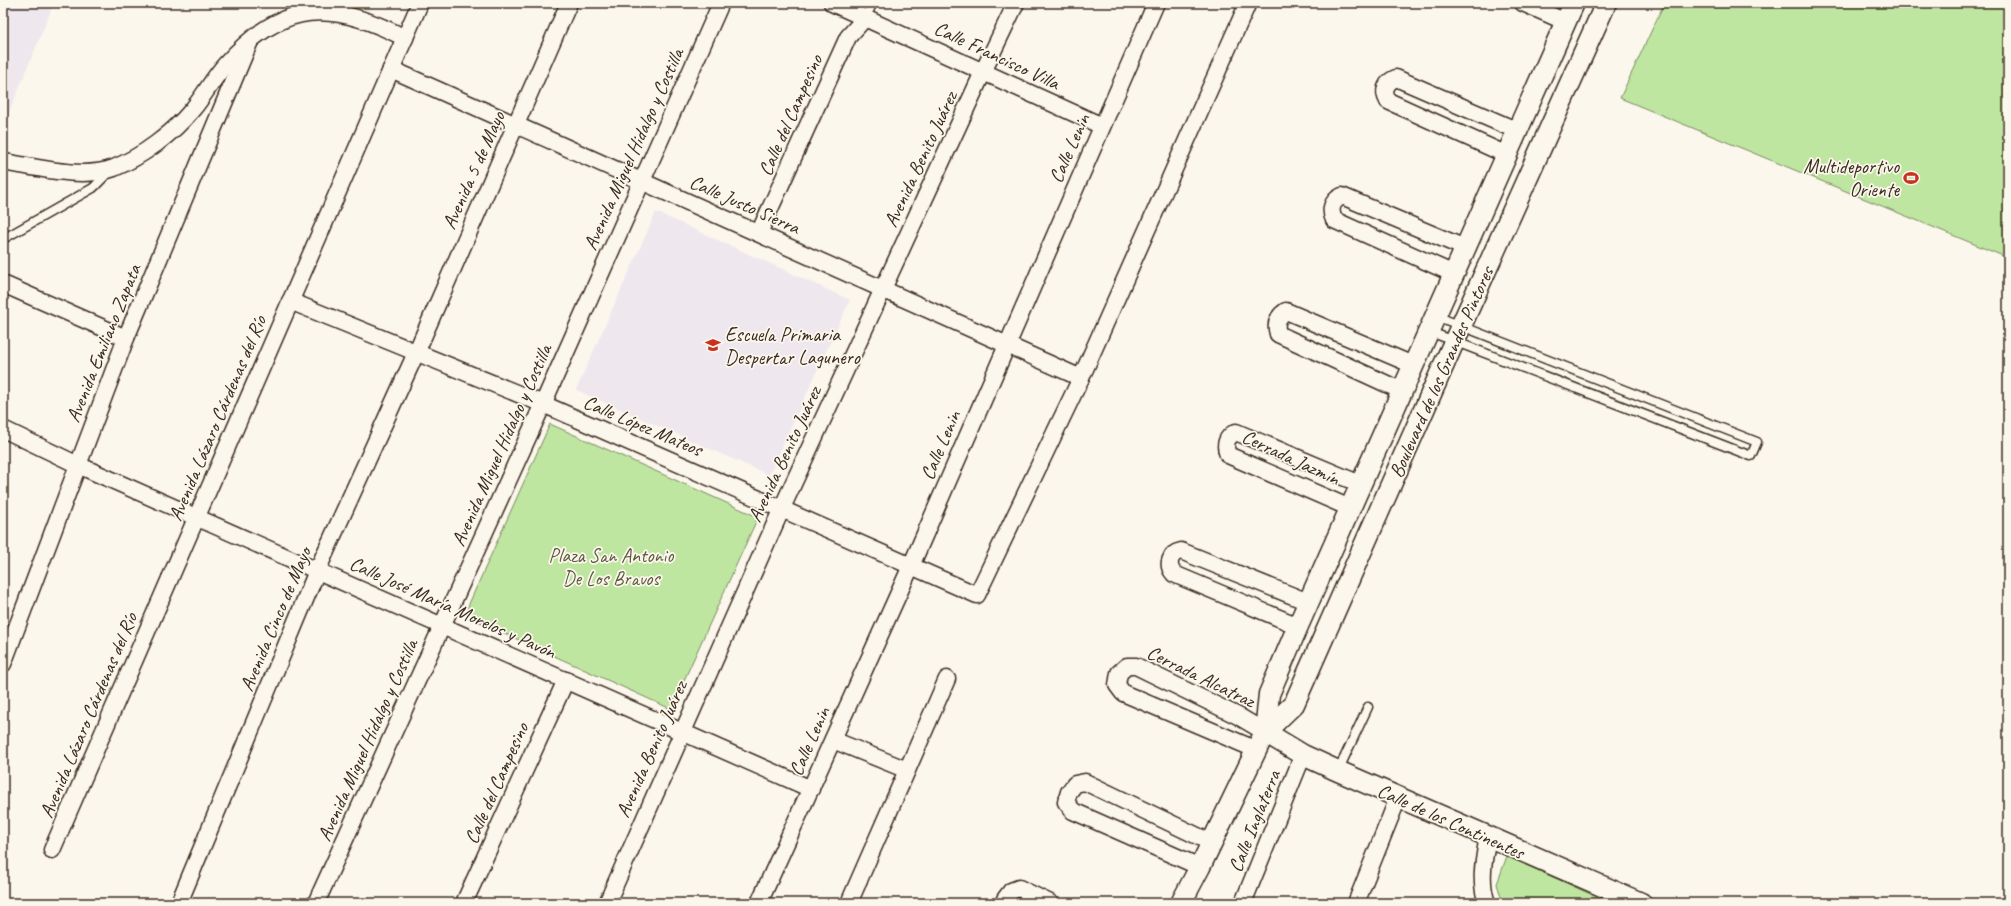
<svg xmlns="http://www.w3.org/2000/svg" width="2011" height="906" viewBox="0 0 2011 906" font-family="Caveat,sans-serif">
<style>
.built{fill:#efe7ee}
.green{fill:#bee6a1;stroke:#7c8860}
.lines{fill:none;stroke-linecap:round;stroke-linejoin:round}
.service-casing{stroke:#3b2a1e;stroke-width:11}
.minor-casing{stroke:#3b2a1e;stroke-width:19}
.tertiary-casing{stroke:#3b2a1e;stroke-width:23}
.service{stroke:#fbf7ec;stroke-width:8}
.minor{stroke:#fbf7ec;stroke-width:16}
.tertiary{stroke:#fbf7ec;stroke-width:20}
.labels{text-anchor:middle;stroke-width:3.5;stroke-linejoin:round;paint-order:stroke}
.street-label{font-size:20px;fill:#3b2a1e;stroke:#fbf7ec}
.poi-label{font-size:20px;fill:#3b2a1e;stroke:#fbf7ec;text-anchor:end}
.park-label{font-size:20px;fill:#5c593f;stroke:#fbf7ec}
</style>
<rect width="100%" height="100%" fill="#fbf7ec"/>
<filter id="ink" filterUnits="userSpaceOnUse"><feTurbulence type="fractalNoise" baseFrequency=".025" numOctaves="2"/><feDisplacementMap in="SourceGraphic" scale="8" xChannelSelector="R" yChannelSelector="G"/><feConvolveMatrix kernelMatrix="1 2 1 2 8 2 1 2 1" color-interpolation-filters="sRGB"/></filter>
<g filter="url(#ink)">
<g class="built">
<polygon points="3,3 54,3 3,127"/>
<polygon points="656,212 850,300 769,475 576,390"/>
</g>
<g class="green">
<polygon points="1668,3 2008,3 2008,258 1620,98 1662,8"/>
<polygon points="550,424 758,517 671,709 464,615"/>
<polygon points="1507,856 1610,903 1503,903 1497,884"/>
</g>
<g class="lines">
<g class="service-casing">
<g id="service">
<polyline points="865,18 873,3"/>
<polyline points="3,239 93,188 108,173"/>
<polyline points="1428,331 1751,456 1757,442 1436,316"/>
<polyline points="1338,771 1368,707"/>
</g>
</g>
<g class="minor-casing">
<g id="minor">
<polyline points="832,3 1102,126"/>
<polyline points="1523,3 1566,22"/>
<polyline points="391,69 1081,378"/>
<path d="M1507,155l-119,-54c-6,-10 -2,-19 8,-23l122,53"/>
<path d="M3,162c33,5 79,18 111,6 29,-12 58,-34 78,-58 12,-14 21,-32 34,-46 56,-64 107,-64 179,-26"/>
<polyline points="759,233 848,37 865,18"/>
<path d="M1454,274l-120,-54c-5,-11 -2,-19 8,-24l123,52"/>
<polyline points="3,284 126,338"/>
<polyline points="290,301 543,404 977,595 1081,378 1248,3"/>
<path d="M1402,391l-124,-57c-3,-10 -1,-17 8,-23l127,54"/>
<polyline points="3,429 78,465 811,789"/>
<path d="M1350,508l-122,-53c-4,-10 -2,-18 8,-23l124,52"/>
<path d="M1298,626l-124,-52c-8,-9 -4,-21 7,-23l127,51"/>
<polyline points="3,664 126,338 250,41"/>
<polyline points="833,740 907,770"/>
<polyline points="1257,750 1123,693 1117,685 1119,673 1127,666 1136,666 1238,716 1265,732"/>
<polyline points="52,850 420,3"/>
<polyline points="1200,867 1073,811 1066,802 1069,792 1075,784 1085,782 1212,843"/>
<polyline points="179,903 317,571 416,353 569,3"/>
<polyline points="316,903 543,404 721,3"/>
<polyline points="464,903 566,680"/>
<polyline points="607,903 782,508 983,72 1016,3"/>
<polyline points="759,903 911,566 1156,3"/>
<polyline points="849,903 947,679"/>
<polyline points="1006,903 1005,899 1011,891 1019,888 1050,903"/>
<polyline points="1243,903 1303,755"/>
<polyline points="1356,903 1398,798"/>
<path d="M1487,903c-8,-22 -3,-44 1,-67"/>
</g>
</g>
<g class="tertiary-casing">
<g id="tertiary">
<polyline points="1265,732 1294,704 1461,326 1606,3"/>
<polyline points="1265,732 1303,755 1338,771 1641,903"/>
<polyline points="1181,903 1200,867 1265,732 1269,694 1298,626 1574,3"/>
</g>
</g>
<use href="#service" class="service"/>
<use href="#minor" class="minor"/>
<use href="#tertiary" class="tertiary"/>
</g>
</g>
<defs>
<g id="stadium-bare" transform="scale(1.2)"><path d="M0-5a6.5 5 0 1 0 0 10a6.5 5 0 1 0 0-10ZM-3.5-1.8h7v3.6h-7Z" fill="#c8321e" stroke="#fbf7ec" stroke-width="2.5" paint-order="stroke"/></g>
<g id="school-bare" transform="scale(1.2)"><path d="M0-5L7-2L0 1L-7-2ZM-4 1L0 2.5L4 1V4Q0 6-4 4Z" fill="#c8321e" stroke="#fbf7ec" stroke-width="2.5" paint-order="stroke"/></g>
</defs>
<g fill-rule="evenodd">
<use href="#stadium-bare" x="1911" y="178"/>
<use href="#school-bare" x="713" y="345"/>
</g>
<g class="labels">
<g class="street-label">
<text transform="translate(997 55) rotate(25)" y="7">Calle Francisco Villa</text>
<text transform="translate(790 115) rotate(-66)" y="7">Calle del Campesino</text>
<text transform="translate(1069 148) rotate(-66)" y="7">Calle Lenin</text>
<text transform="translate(633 149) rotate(-66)" y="7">Avenida Miguel Hidalgo y Costilla</text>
<text transform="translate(920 159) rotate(-65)" y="7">Avenida Benito Juárez</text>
<text transform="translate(473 170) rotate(-66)" y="7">Avenida 5 de Mayo</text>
<text transform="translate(745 204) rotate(24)" y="7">Calle Justo Sierra</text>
<text transform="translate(103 343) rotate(-68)" y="7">Avenida Emiliano Zapata</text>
<text transform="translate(1441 372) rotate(-66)" y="7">Boulevard de los Grandes Pintores</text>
<text transform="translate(217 418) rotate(-67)" y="7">Avenida Lázaro Cárdenas del Río</text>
<text transform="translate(643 425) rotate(23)" y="7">Calle López Mateos</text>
<text transform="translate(501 445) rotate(-66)" y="7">Avenida Miguel Hidalgo y Costilla</text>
<text transform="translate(940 445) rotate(-67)" y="7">Calle Lenin</text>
<text transform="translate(784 454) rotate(-65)" y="7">Avenida Benito Juárez</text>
<text transform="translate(1291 457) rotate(25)" y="7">Cerrada Jazmín</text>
<text transform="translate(453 607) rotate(24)" y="7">Calle José María Morelos y Pavón</text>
<text transform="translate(275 619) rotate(-67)" y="7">Avenida Cinco de Mayo</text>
<text transform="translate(1201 676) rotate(26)" y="7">Cerrada Alcatraz</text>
<text transform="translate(88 715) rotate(-67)" y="7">Avenida Lázaro Cárdenas del Río</text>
<text transform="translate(367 740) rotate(-66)" y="7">Avenida Miguel Hidalgo y Costilla</text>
<text transform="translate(809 741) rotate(-66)" y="7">Calle Lenin</text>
<text transform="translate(651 749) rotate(-66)" y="7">Avenida Benito Juárez</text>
<text transform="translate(496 783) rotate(-66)" y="7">Calle del Campesino</text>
<text transform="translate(1254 821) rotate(-68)" y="7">Calle Inglaterra</text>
<text transform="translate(1451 821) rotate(24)" y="7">Calle de los Continentes</text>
</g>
<g class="poi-label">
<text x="1899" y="173">Multideportivo<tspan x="1899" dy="23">Oriente</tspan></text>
<text x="725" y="341" text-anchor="start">Escuela Primaria<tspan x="725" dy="23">Despertar Lagunero</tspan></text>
</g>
<g class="park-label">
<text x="611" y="562">Plaza San Antonio<tspan x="611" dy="23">De Los Bravos</tspan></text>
</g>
</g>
<rect width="2011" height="906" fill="none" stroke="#fbf7ec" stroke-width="16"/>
<rect x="8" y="8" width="1995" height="890" fill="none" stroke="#3b2a1e" stroke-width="1.5" filter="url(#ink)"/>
</svg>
